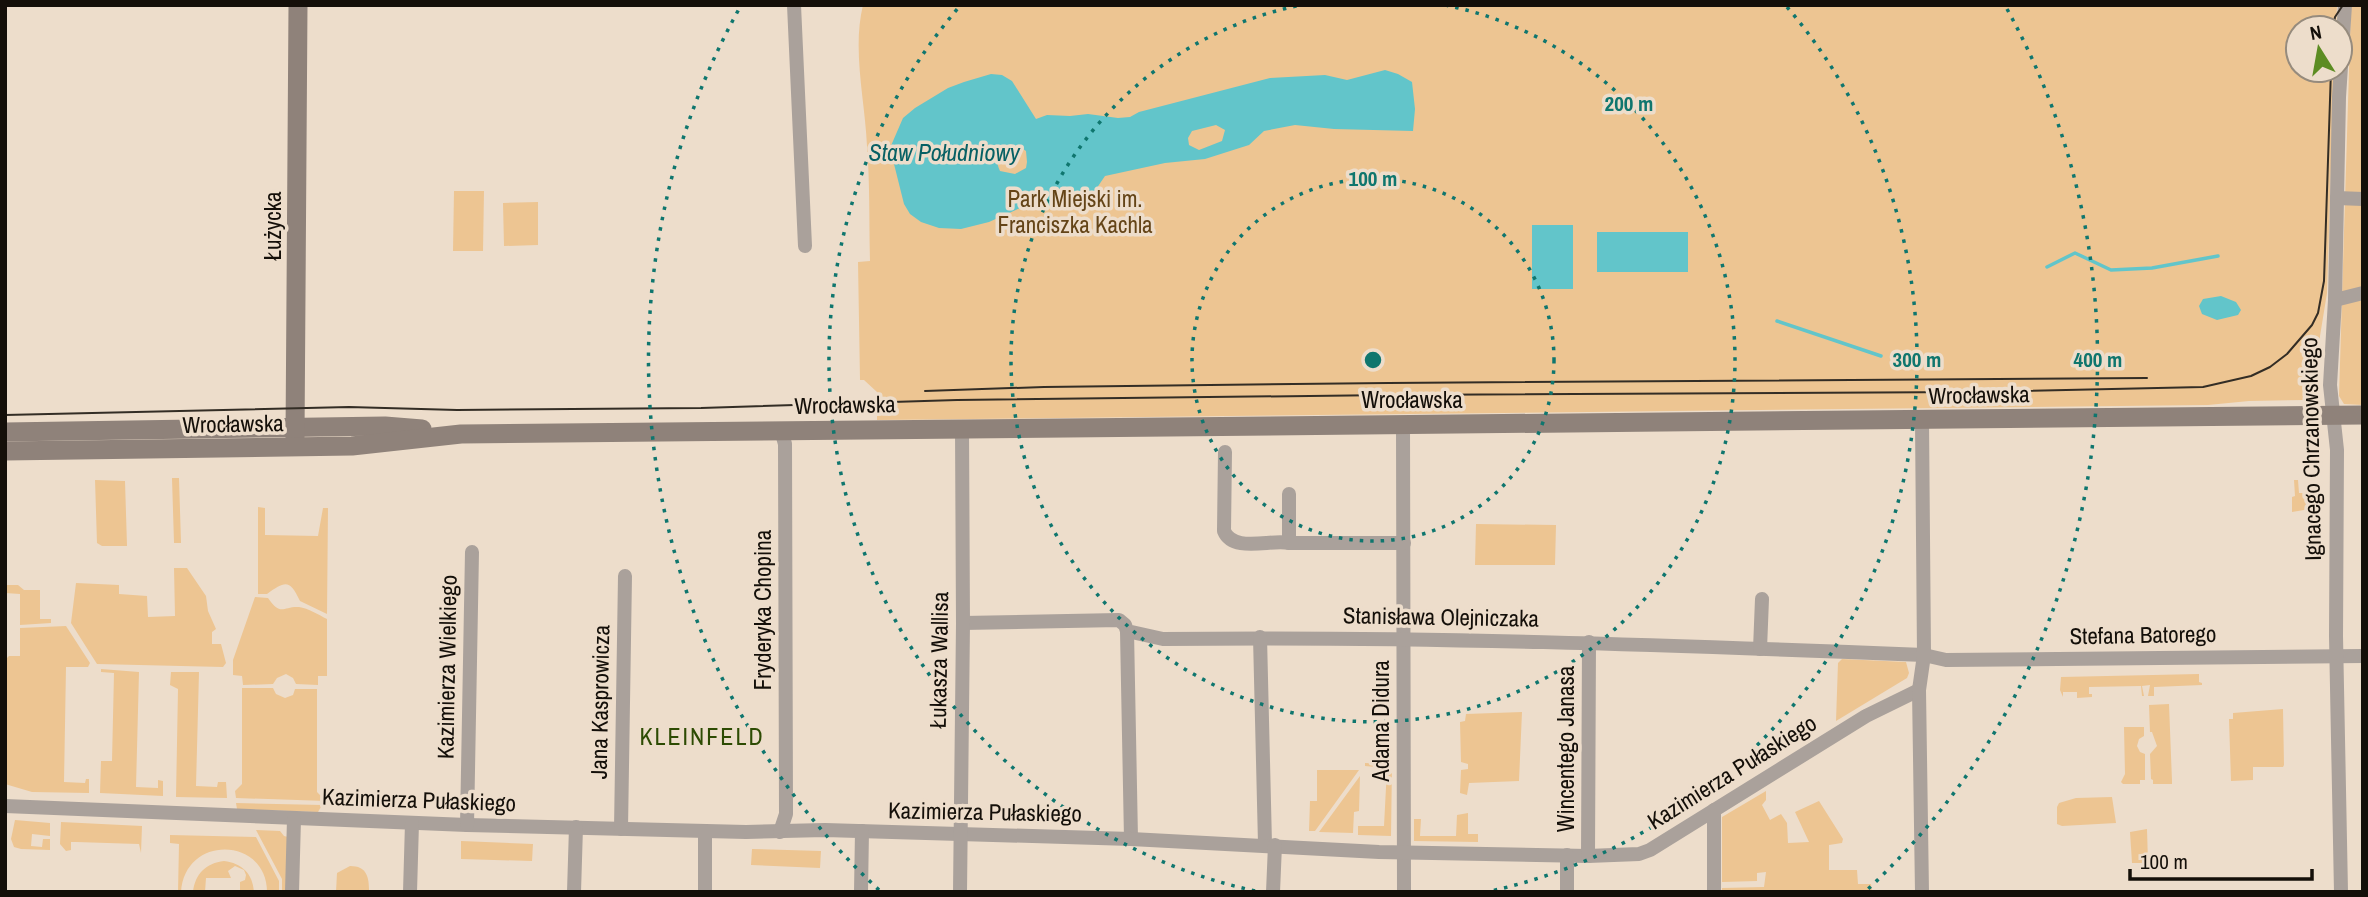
<svg xmlns="http://www.w3.org/2000/svg" width="2368" height="897" viewBox="0 0 2368 897" font-family="'Archivo Narrow',sans-serif">
<style>
.green{fill:#edc592}
.water{fill:#62c5ca;fill-rule:evenodd}
.lines{fill:none;stroke-linecap:round;stroke-linejoin:round}
.stream{stroke:#62c5ca;stroke-width:3.5}
.street{stroke:#aaa19b;stroke-width:14}
.secondary{stroke:#8f827a;stroke-width:19}
.tram{stroke:#332d25;stroke-width:2}
.ring{fill:none;stroke:#0f766e;stroke-width:3.5;stroke-dasharray:3.5 7}
.labels{text-anchor:middle;stroke-width:7;stroke-linejoin:round;paint-order:stroke}
.park-label{font-size:23px;fill:#644417;stroke:#edddcb}
.street-label{font-size:23px;fill:#140f09;stroke:#edddcb}
.water-label{font-size:24px;font-style:italic;fill:#076064;stroke:#edddcb}
.neighbourhood-label{font-size:24px;letter-spacing:2px;fill:#2d4b03;stroke:#edddcb}
.centre{fill:#0f766e;stroke:#edddcb;stroke-width:3.5}
.ring-label{font-size:21px;text-anchor:middle;font-weight:bold;fill:#0f766e;stroke:#edddcb;stroke-width:7;stroke-linejoin:round;paint-order:stroke}
</style>
<rect width="100%" height="100%" fill="#edddcb"/>
<g class="green">
<path d="M863,5h1474l-1,23h-38v42h36l-7,223 -7,43 -1,47 -3,9 -11,8 -56,1 -41,4 -1331,15v-28l-13,-12h-4l-2,-118 12,-1c-1,-38 0,-77 -3,-115 -2,-46 -15,-96 -4,-141z"/>
<polygon points="2351,5 2363,5 2363,405 2344,404 2339,396"/>
<polygon points="454,191 484,191 483,251 453,251"/>
<polygon points="538,202 538,245 504,246 503,203"/>
<polygon points="172,478 179,478 181,543 174,543"/>
<polygon points="95,480 125,481 127,546 102,546 97,543"/>
<polygon points="2294,480 2298,480 2299,493 2315,493 2315,496 2318,496 2318,512 2310,509 2292,512 2292,497 2295,496"/>
<path d="M258,507l7,1v27l53,1 5,-28h5l-1,106 -27,-13c-10,-21 -14,-21 -33,-7h-9z"/>
<polygon points="1476,524 1556,525 1555,565 1475,565"/>
<polygon points="174,568 187,568 206,596 208,611 216,629 212,632 212,644 221,644 226,663 223,667 97,664 71,623 76,583 119,585 119,594 147,596 148,617 175,616"/>
<polygon points="5,585 18,585 24,590 40,590 40,619 51,619 51,623 20,625 20,594 5,593"/>
<path d="M255,597l13,1c13,19 15,8 31,9 9,1 20,8 28,12v57h-9v9l-22,-1 -3,-6 -7,-4 -9,4 -4,6 -30,1 -1,-9 -9,-1v-15z"/>
<polygon points="66,626 90,663 88,667 66,667 64,782 85,783 86,779 89,779 89,793 32,792 5,784 5,660 9,656 20,656 20,628"/>
<polygon points="1842,659 1906,662 1909,673 1907,678 1836,721 1838,663"/>
<polygon points="101,669 139,672 136,787 158,788 158,780 163,781 163,796 100,793 101,761 112,761 114,673 101,672"/>
<polygon points="171,672 199,672 196,786 217,787 218,782 226,782 227,798 176,797 178,689 170,685"/>
<polygon points="2199,674 2199,682 2202,683 2202,685 2154,687 2154,696 2148,696 2150,685 2142,686 2144,696 2142,696 2141,686 2089,687 2089,694 2092,694 2092,697 2077,698 2077,692 2063,692 2063,697 2060,690 2061,677"/>
<polygon points="242,688 273,688 276,694 285,698 293,695 295,689 317,689 317,792 326,801 236,798 235,791 242,784"/>
<polygon points="2169,704 2172,781 2172,784 2153,784 2153,780 2151,779 2150,754 2157,746 2152,732 2150,732 2149,705"/>
<polygon points="2283,709 2284,765 2283,767 2253,767 2253,780 2231,781 2229,719 2233,719 2233,713"/>
<polygon points="1522,712 1519,781 1469,783 1467,795 1460,793 1461,770 1468,769 1468,764 1461,762 1460,722 1465,721 1466,714"/>
<polygon points="2124,727 2144,727 2144,736 2139,739 2137,746 2140,752 2145,754 2145,780 2140,780 2140,784 2123,784 2121,782 2125,774"/>
<polygon points="1365,763 1392,764 1391,836 1358,835 1358,826 1384,826 1387,768 1365,766"/>
<polygon points="1317,770 1359,770 1315,831 1309,831 1310,801 1317,801"/>
<polygon points="1360,776 1359,811 1354,812 1353,833 1319,832"/>
<polygon points="1766,791 1766,800 1762,805 1770,820 1781,814 1787,823 1788,843 1809,842 1795,812 1819,801 1843,839 1842,843 1829,845 1829,870 1857,870 1858,884 1871,884 1872,892 1722,892 1722,888 1764,887 1766,872 1757,873 1757,881 1722,882 1722,817"/>
<polygon points="2112,797 2116,823 2062,826 2057,824 2057,807 2059,803 2076,798"/>
<polygon points="236,803 322,805 318,812 237,809"/>
<polygon points="1468,813 1468,834 1478,834 1478,842 1414,841 1414,819 1421,819 1420,836 1456,836 1457,815"/>
<polygon points="15,820 50,823 50,836 32,834 31,846 42,847 43,839 50,839 50,850 21,849 14,847 11,839"/>
<polygon points="61,822 142,826 141,853 139,844 76,842 71,842 71,850 66,851 60,844"/>
<polygon points="2147,829 2148,863 2132,863 2130,832"/>
<polygon points="256,830 280,831 284,836 288,837 287,891 282,890 282,879"/>
<path d="M170,835l86,2 23,44v11h-12c0,-55 -82,-58 -86,0h-3l1,-48 -9,-1z"/>
<polygon points="461,841 533,844 532,861 461,859"/>
<polygon points="752,849 821,851 820,868 751,865"/>
<path d="M224,861c18,2 29,13 30,31h-14v-10l5,-2 1,-5 -2,-5 -9,-4 -7,5 3,7h-25l-1,14h-12c2,-18 13,-29 31,-31z"/>
<path d="M350,866c17,0 19,11 19,26h-33l1,-19z"/>
</g>
<g class="water">
<path d="M1385,70l13,4 14,8 3,27 -2,22 -79,-2 -39,-4 -31,6 -15,14 -44,14 -40,4 -60,13 -15,22 -52,10h-18l-31,14 -28,7 -22,-1 -18,-6 -11,-8 -6,-10 -14,-56 13,-30 12,-10 33,-20 16,-6 27,-8 11,1 10,6 24,38 11,-4 23,1 18,-2 30,4 12,-1 9,-5 131,-34 55,-3 22,5zM1216,125l9,5 -3,11 -23,9 -10,-5 -1,-7 4,-7zM1019,146l7,5 1,11 -1,6 -11,6 -15,-3c-8,-18 2,-23 19,-25z"/>
<rect x="1532" y="225" width="41" height="64"/>
<rect x="1597" y="232" width="91" height="40"/>
<polygon points="2221,296 2236,302 2241,310 2238,315 2217,320 2202,314 2199,306 2203,299"/>
</g>
<g class="lines">
<g class="stream">
<polyline points="2047,267 2075,253 2111,270 2152,268 2218,256"/>
<polyline points="1777,321 1881,356"/>
</g>
<g class="street">
<polyline points="794,5 805,246"/>
<polyline points="2337,198 2363,199"/>
<polyline points="2335,300 2363,293"/>
<polyline points="1403,424 1404,892"/>
<path d="M1225,452l-1,79c9,22 47,8 65,12"/>
<polyline points="1289,494 1289,543 1404,543"/>
<path d="M963,623l156,-3 6,5 2,6 36,8c254,-3 507,6 761,16l22,5 417,-4"/>
<polyline points="1127,631 1131,839"/>
<polyline points="1260,637 1265,844"/>
<polyline points="1760,649 1762,599"/>
<polyline points="5,806 467,825 746,832 825,830 1131,839 1379,852 1588,856 1639,854 1650,850 1866,716 1919,690"/>
<polyline points="1714,810 1714,892"/>
<polyline points="467,825 472,552"/>
<polyline points="621,829 625,576"/>
<polyline points="705,831 705,892"/>
<polyline points="780,832 786,814 785,444 781,430"/>
<polyline points="1567,855 1567,892"/>
<polyline points="1588,856 1589,642"/>
<polyline points="292,892 294,819"/>
<polyline points="410,892 412,823"/>
<polyline points="574,892 576,827"/>
<polyline points="861,892 862,831"/>
<polyline points="960,892 963,623 962,428"/>
<polyline points="1273,892 1275,845"/>
<polyline points="1922,892 1919,690 1924,655 1922,420"/>
<polyline points="2341,892 2336,636 2337,450 2330,385 2335,300 2339,97 2345,5"/>
</g>
<g class="secondary">
<polyline points="5,432 385,426 422,429"/>
<polyline points="295,438 298,5"/>
<polyline points="5,451 352,446 461,434 2363,415"/>
</g>
<g class="tram">
<polyline points="2333,28 2335,17 2343,5"/>
<polyline points="925,391 1044,387 1388,383 2147,378"/>
<polyline points="5,415 349,407 457,410 701,408 957,400 1389,395 1972,392 2203,387 2251,376 2270,367 2287,354 2312,325 2318,313 2324,281 2331,70"/>
</g>
</g>
<g class="ring">
<circle cx="1373" cy="360" r="181"/>
<path d="M1445 5A362 362 0 1 1 1301 5"/>
<path d="M1255 891A544 544 0 0 1 959 7M1787 7A544 544 0 0 1 1491 891"/>
<path d="M879 890A725 725 0 0 1 739 9M2007 9A725 725 0 0 1 1867 890"/>
</g>
<g class="labels">
<g class="park-label">
<text x="1075" y="207">Park Miejski im.<tspan x="1075" dy="26">Franciszka Kachla</tspan></text>
</g>
<g class="street-label">
<text transform="translate(273 226) rotate(-90)" y="8">Łużycka</text>
<text transform="translate(1979 395) rotate(-1)" y="8">Wrocławska</text>
<text x="1412" y="408">Wrocławska</text>
<text transform="translate(845 405) rotate(-1)" y="8">Wrocławska</text>
<text transform="translate(233 424) rotate(-1)" y="8">Wrocławska</text>
<text transform="translate(2311 449) rotate(-91)" y="8">Ignacego Chrzanowskiego</text>
<text transform="translate(763 610) rotate(-90)" y="8">Fryderyka Chopina</text>
<text transform="translate(1441 617) rotate(1)" y="8">Stanisława Olejniczaka</text>
<text transform="translate(2143 635) rotate(-1)" y="8">Stefana Batorego</text>
<text transform="translate(939 660) rotate(-89)" y="8">Łukasza Wallisa</text>
<text transform="translate(447 667) rotate(-89)" y="8">Kazimierza Wielkiego</text>
<text transform="translate(600 702) rotate(-89)" y="8">Jana Kasprowicza</text>
<text transform="translate(1381 721) rotate(-90)" y="8">Adama Didura</text>
<text transform="translate(1566 749) rotate(-90)" y="8">Wincentego Janasa</text>
<text transform="translate(1732 772) rotate(-32)" y="8">Kazimierza Pułaskiego</text>
<text transform="translate(419 800) rotate(2)" y="8">Kazimierza Pułaskiego</text>
<text transform="translate(985 812) rotate(1)" y="8">Kazimierza Pułaskiego</text>
</g>
<g class="water-label">
<text x="944" y="161">Staw Południowy</text>
</g>
<g class="neighbourhood-label">
<text x="702" y="745">KLEINFELD</text>
</g>
</g>
<circle cx="1373" cy="360" r="10" class="centre"/>
<g class="ring-label">
<text x="1629" y="111">200 m</text>
<text x="1373" y="186">100 m</text>
<text x="1917" y="367">300 m</text>
<text x="2098" y="367">400 m</text>
</g>
<rect width="2368" height="897" fill="none" stroke="#140f09" stroke-width="14"/>
<g transform="translate(2319 49) rotate(349)"><circle r="33" fill="#edddcb" stroke="#968b7d" stroke-width="2"/>
<path d="M0-5L12 26L0 18L-12 26Z" fill="#5c8c22"/>
<text y="-10" font-size="19" font-weight="bold" text-anchor="middle" fill="#140f09">N</text>
</g>
<path d="M2130 869v10h182v-10" fill="none" stroke="#140f09" stroke-width="3.5"/>
<text x="2140" y="869" font-size="21" fill="#140f09" stroke="#edddcb" stroke-width="5" paint-order="stroke">100 m</text>
</svg>
